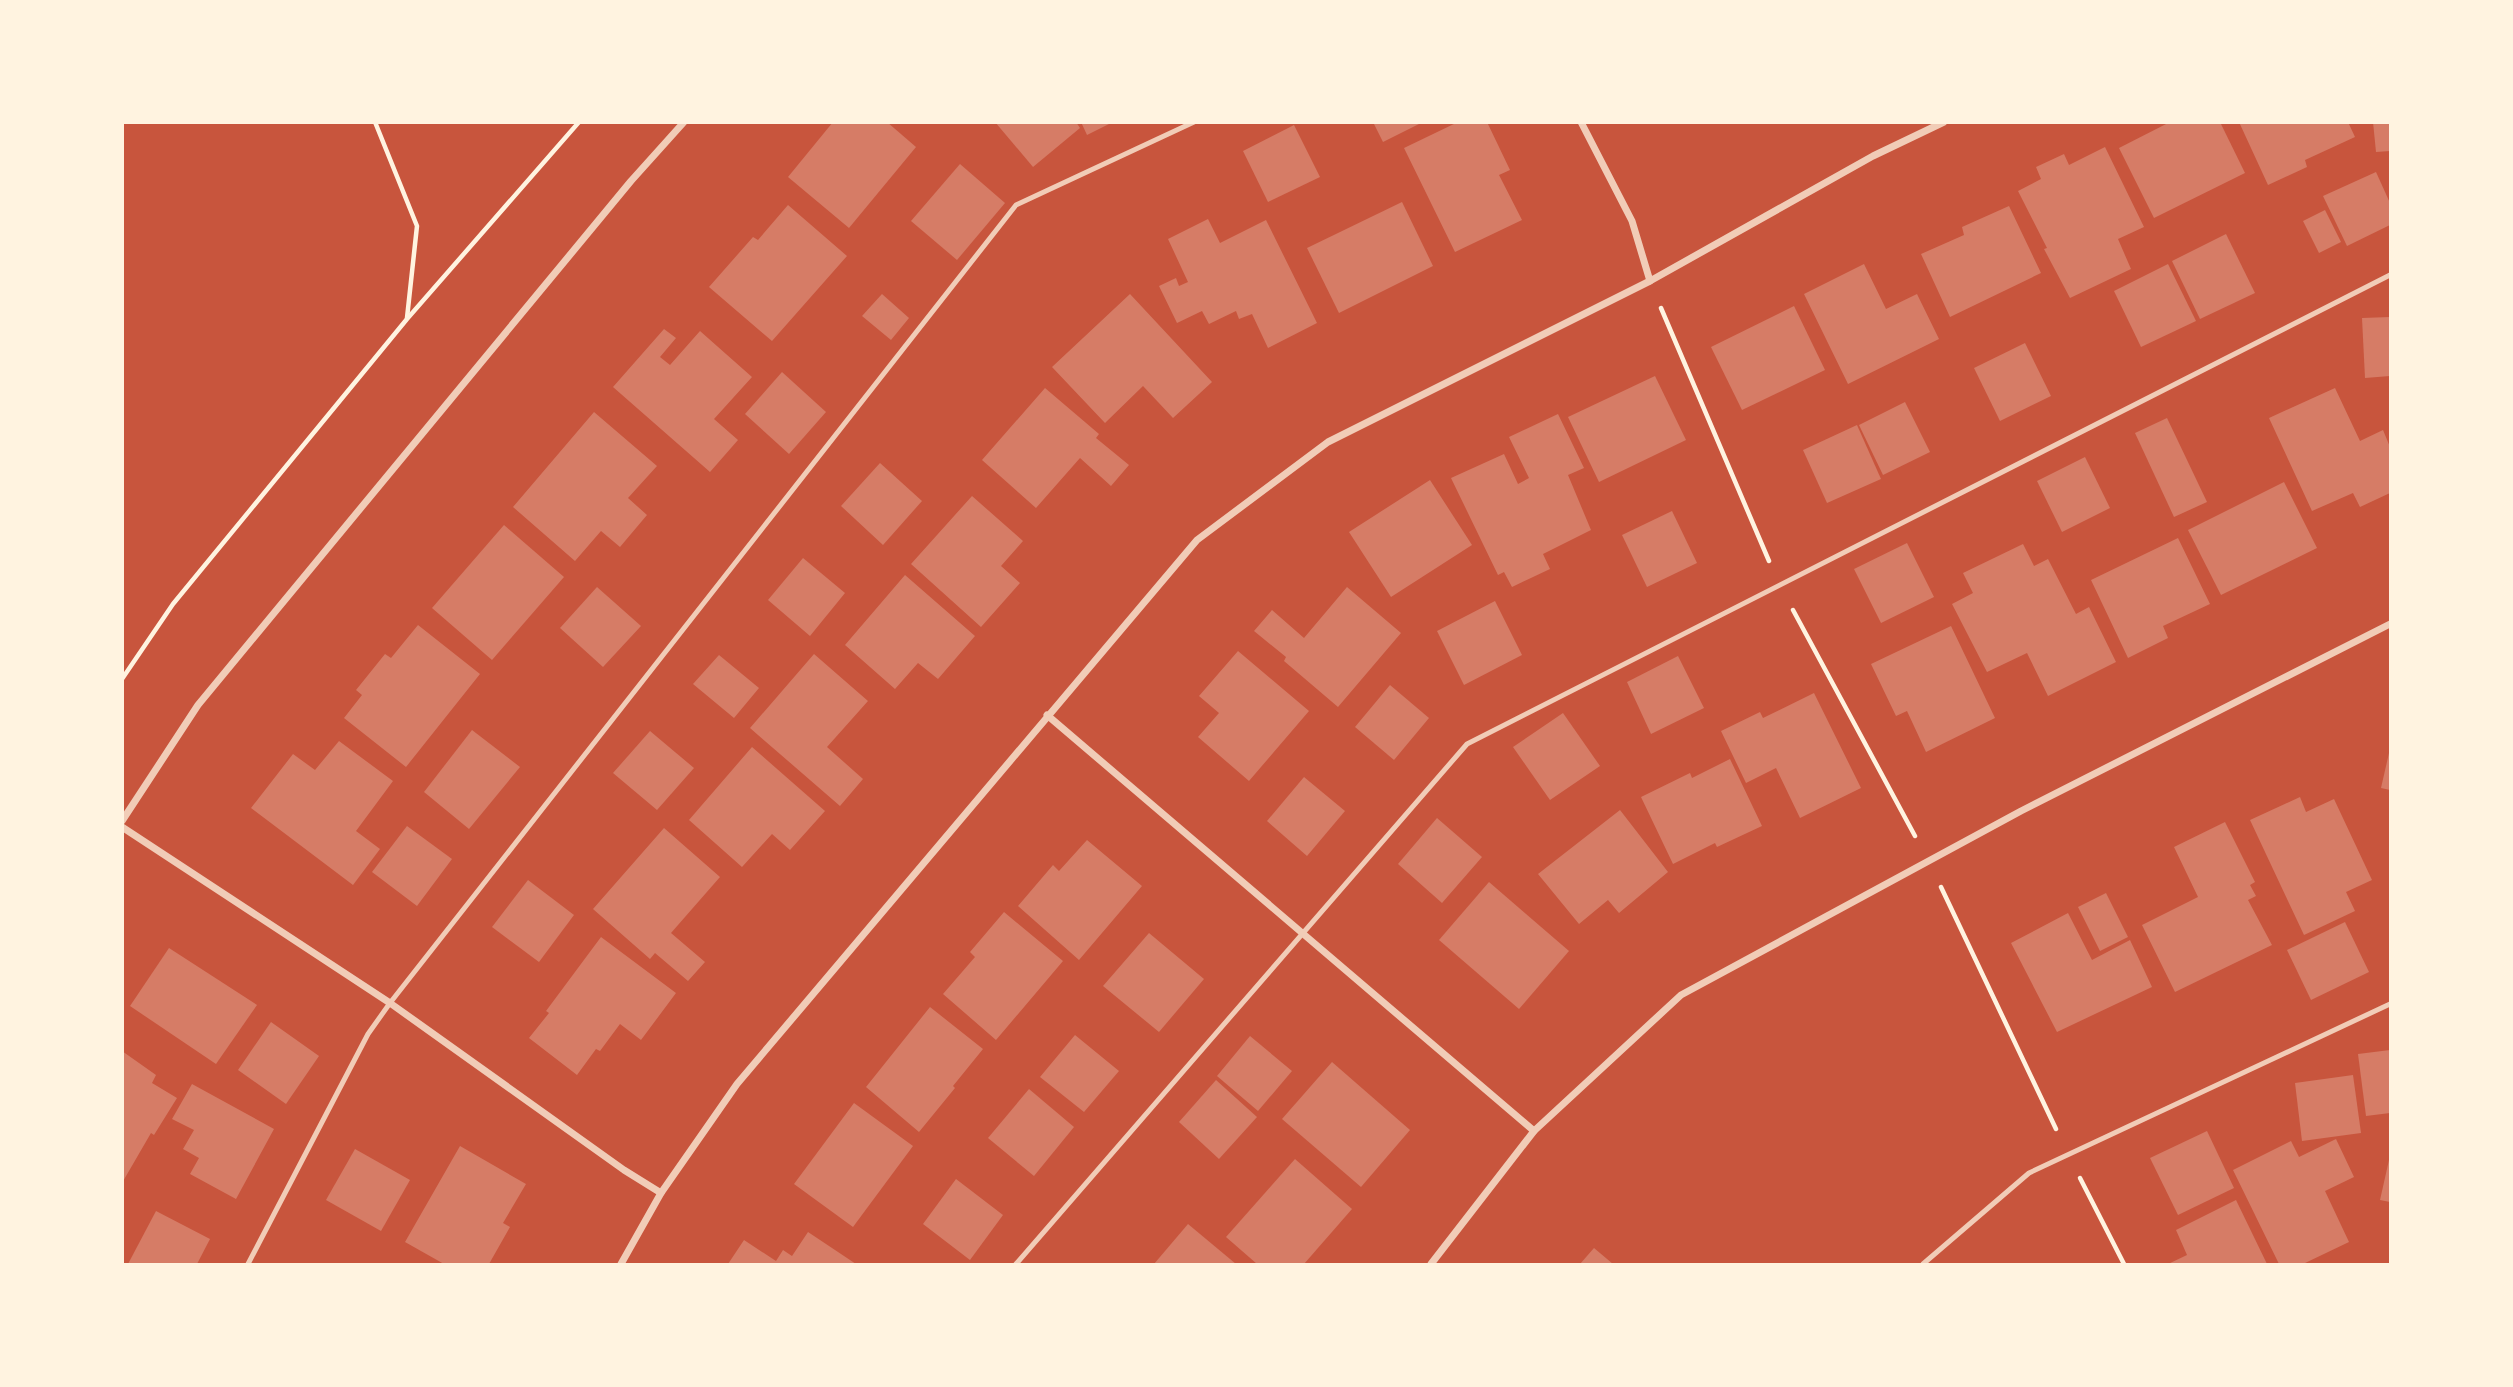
<svg xmlns="http://www.w3.org/2000/svg" width="2513" height="1387" viewBox="0 0 2513 1387" font-family="Arial,sans-serif">
<style>
.building{fill:#d67c66}
.lines{fill:none;stroke-linecap:round;stroke-linejoin:round}
.path{stroke:#fff3e0;stroke-width:4.5}
.service{stroke:#f1ccb7;stroke-width:5}
.minor{stroke:#f1ccb7;stroke-width:7}
</style>
<rect width="100%" height="100%" fill="#c8553d"/>
<g class="building">
<polygon points="833,122 887,122 916,147 849,228 788,177"/>
<polygon points="995,122 1076,122 1080,128 1033,167"/>
<polygon points="1081,122 1113,122 1087,135"/>
<polygon points="1373,122 1423,122 1383,142"/>
<polygon points="1458,122 1487,122 1510,170 1499,175 1522,220 1455,252 1404,148"/>
<polygon points="2170,122 2220,122 2245,173 2154,218 2119,148"/>
<polygon points="2239,122 2348,122 2355,137 2305,160 2307,167 2268,185"/>
<polygon points="2373,122 2390,122 2390,151 2376,152"/>
<polygon points="1294,125 1320,177 1268,202 1243,151"/>
<polygon points="2105,147 2144,227 2118,239 2131,269 2070,298 2044,249 2047,248 2018,191 2041,179 2036,167 2064,154 2069,165"/>
<polygon points="960,164 1005,203 957,260 911,221"/>
<polygon points="2376,172 2390,203 2390,225 2347,246 2323,196"/>
<polygon points="1402,202 1433,266 1339,313 1307,248"/>
<polygon points="788,205 847,256 772,341 709,287 753,237 758,240"/>
<polygon points="2009,206 2041,273 1950,317 1921,254 1964,235 1962,227"/>
<polygon points="2325,210 2341,242 2319,253 2303,221"/>
<polygon points="1208,219 1220,243 1266,220 1317,323 1268,348 1252,314 1239,319 1236,311 1209,324 1202,311 1177,323 1159,286 1176,278 1179,286 1188,282 1168,239"/>
<polygon points="2226,234 2255,293 2200,319 2172,261"/>
<polygon points="1864,264 1886,309 1917,294 1939,339 1848,384 1804,294"/>
<polygon points="2168,264 2196,321 2141,347 2114,291"/>
<polygon points="882,294 909,318 891,340 862,316"/>
<polygon points="1130,294 1212,382 1173,418 1143,386 1105,423 1052,367"/>
<polygon points="1794,306 1825,370 1742,410 1711,347"/>
<polygon points="2390,317 2390,376 2365,378 2362,318"/>
<polygon points="664,329 676,338 660,357 670,365 700,331 752,377 714,419 738,440 710,472 613,387"/>
<polygon points="2025,343 2051,396 2000,421 1974,368"/>
<polygon points="782,372 826,412 789,454 745,414"/>
<polygon points="1655,376 1686,440 1599,482 1568,417"/>
<polygon points="1045,388 1099,434 1096,438 1129,465 1111,486 1080,458 1036,508 982,460"/>
<polygon points="2335,388 2360,441 2383,430 2390,447 2390,493 2360,507 2353,493 2312,511 2269,418"/>
<polygon points="1905,402 1930,452 1883,475 1859,425"/>
<polygon points="594,412 657,466 628,498 647,515 620,547 601,531 575,561 513,507"/>
<polygon points="1558,414 1584,468 1568,475 1591,530 1543,554 1550,569 1512,587 1504,572 1498,575 1451,478 1504,454 1518,484 1529,478 1509,437"/>
<polygon points="2167,418 2207,502 2174,517 2135,433"/>
<polygon points="1857,425 1881,479 1827,503 1803,450"/>
<polygon points="2085,457 2110,508 2062,532 2037,481"/>
<polygon points="880,463 922,501 883,545 841,506"/>
<polygon points="1430,480 1472,545 1391,597 1349,532"/>
<polygon points="2284,482 2317,548 2221,595 2188,530"/>
<polygon points="972,496 1023,541 1001,566 1020,583 981,627 911,564"/>
<polygon points="1672,511 1697,563 1647,587 1622,535"/>
<polygon points="504,525 564,577 492,660 432,608"/>
<polygon points="2178,538 2210,604 2163,626 2168,638 2128,658 2091,580"/>
<polygon points="1907,543 1934,597 1881,623 1854,569"/>
<polygon points="2023,544 2034,566 2048,559 2076,614 2089,607 2116,662 2048,696 2027,653 1987,672 1952,604 1973,593 1963,573"/>
<polygon points="803,558 845,593 810,636 768,600"/>
<polygon points="905,575 975,636 938,679 918,663 895,689 845,645"/>
<polygon points="597,587 641,626 603,667 560,628"/>
<polygon points="1347,587 1401,633 1338,707 1284,661 1286,657 1254,631 1272,610 1304,638"/>
<polygon points="1495,601 1522,655 1464,685 1437,631"/>
<polygon points="418,625 480,674 406,767 344,718 362,695 356,690 385,654 391,658"/>
<polygon points="1951,626 1995,718 1926,752 1907,711 1896,716 1871,664"/>
<polygon points="1238,651 1309,711 1249,781 1198,737 1219,713 1199,696"/>
<polygon points="814,654 868,701 827,747 863,779 840,806 750,728"/>
<polygon points="719,655 759,688 734,718 693,684"/>
<polygon points="1678,656 1704,708 1651,734 1627,682"/>
<polygon points="1390,685 1429,718 1394,760 1355,727"/>
<polygon points="1814,693 1861,788 1800,818 1776,768 1746,783 1721,731 1760,712 1763,718"/>
<polygon points="1563,713 1600,766 1550,800 1513,747"/>
<polygon points="472,730 520,767 469,829 424,792"/>
<polygon points="650,731 694,768 657,810 613,773"/>
<polygon points="339,741 393,781 356,831 380,849 353,885 251,808 293,754 315,770"/>
<polygon points="752,747 825,811 790,850 772,834 742,867 689,820"/>
<polygon points="2389,753 2390,753 2390,790 2381,788"/>
<polygon points="1730,759 1762,826 1717,847 1715,843 1673,864 1641,797 1690,773 1692,778"/>
<polygon points="1304,777 1345,811 1307,856 1267,821"/>
<polygon points="2300,797 2306,812 2334,799 2372,880 2346,892 2355,911 2304,935 2250,820"/>
<polygon points="1620,810 1668,872 1619,913 1608,900 1579,924 1538,874"/>
<polygon points="1437,818 1482,857 1442,903 1398,864"/>
<polygon points="2225,822 2255,882 2250,885 2256,896 2248,900 2272,945 2175,992 2142,925 2198,897 2174,847"/>
<polygon points="407,826 452,859 417,906 372,872"/>
<polygon points="664,828 720,877 671,933 705,962 688,981 655,953 650,959 593,909"/>
<polygon points="1087,840 1142,886 1079,960 1018,906 1053,865 1059,871"/>
<polygon points="528,880 574,915 539,962 492,927"/>
<polygon points="1489,882 1569,951 1519,1009 1439,940"/>
<polygon points="2106,893 2128,937 2100,951 2078,907"/>
<polygon points="1004,912 1063,961 996,1040 943,994 975,957 970,952"/>
<polygon points="2068,913 2092,960 2130,940 2152,987 2057,1032 2011,943"/>
<polygon points="2345,922 2369,972 2311,1000 2287,950"/>
<polygon points="1149,933 1204,979 1159,1032 1103,986"/>
<polygon points="601,937 676,993 641,1040 620,1024 600,1051 596,1049 577,1075 529,1038 549,1013 546,1011"/>
<polygon points="169,948 257,1005 216,1064 130,1006"/>
<polygon points="930,1007 983,1049 953,1086 955,1088 919,1132 866,1087"/>
<polygon points="271,1022 319,1056 286,1104 238,1070"/>
<polygon points="1075,1035 1119,1071 1084,1112 1040,1077"/>
<polygon points="1250,1036 1292,1071 1258,1111 1217,1076"/>
<polygon points="2390,1050 2390,1113 2366,1116 2358,1054"/>
<polygon points="122,1051 156,1075 152,1083 177,1098 154,1135 151,1133 122,1183"/>
<polygon points="1332,1062 1410,1130 1361,1187 1282,1119"/>
<polygon points="2353,1075 2361,1133 2302,1141 2295,1083"/>
<polygon points="1216,1080 1257,1117 1219,1159 1179,1122"/>
<polygon points="192,1084 274,1129 236,1199 190,1174 199,1158 183,1149 194,1130 172,1119"/>
<polygon points="1029,1089 1074,1127 1034,1176 988,1138"/>
<polygon points="854,1103 913,1146 853,1227 794,1184"/>
<polygon points="2207,1131 2234,1188 2178,1215 2150,1158"/>
<polygon points="2336,1139 2354,1177 2325,1191 2349,1242 2303,1264 2279,1264 2233,1170 2291,1141 2299,1157"/>
<polygon points="460,1146 526,1184 503,1223 510,1227 489,1264 444,1264 405,1242"/>
<polygon points="355,1149 410,1180 381,1231 326,1200"/>
<polygon points="1295,1159 1352,1209 1304,1264 1257,1264 1226,1237"/>
<polygon points="2389,1160 2390,1160 2390,1202 2380,1200"/>
<polygon points="956,1179 1003,1215 970,1260 923,1224"/>
<polygon points="2236,1200 2267,1264 2168,1264 2187,1255 2176,1230"/>
<polygon points="156,1211 210,1239 197,1264 128,1264"/>
<polygon points="1188,1224 1236,1264 1154,1264"/>
<polygon points="808,1232 856,1264 728,1264 744,1240 776,1261 783,1250 792,1256"/>
<polygon points="1594,1248 1613,1264 1580,1264"/>
</g>
<g class="lines">
<g class="path">
<polyline points="375,122 417,226 407,318"/>
<polyline points="1661,308 1769,561"/>
<polyline points="1793,610 1915,836"/>
<polyline points="122,679 173,604 407,319 579,122"/>
<polyline points="1941,887 2056,1129"/>
<polyline points="2080,1178 2124,1264"/>
</g>
<g class="service">
<polyline points="248,1264 368,1034 390,1003 1016,205 1194,122"/>
<polyline points="1016,1264 1467,744 2390,275"/>
<polyline points="1923,1264 2029,1173 2390,1004"/>
</g>
<g class="minor">
<polyline points="1581,122 1632,221 1650,281"/>
<polyline points="1047,715 1534,1131"/>
<polyline points="122,821 198,705 631,181 684,122"/>
<polyline points="122,827 390,1003 624,1170 661,1193"/>
<polyline points="621,1264 661,1193 737,1084 1197,540 1328,442 1650,281 1873,156 1944,122"/>
<polyline points="1431,1264 1534,1131 1681,995 2021,811 2390,624"/>
</g>
</g>
<rect width="2513" height="1387" fill="none" stroke="#fff3e0" stroke-width="248"/>
</svg>
